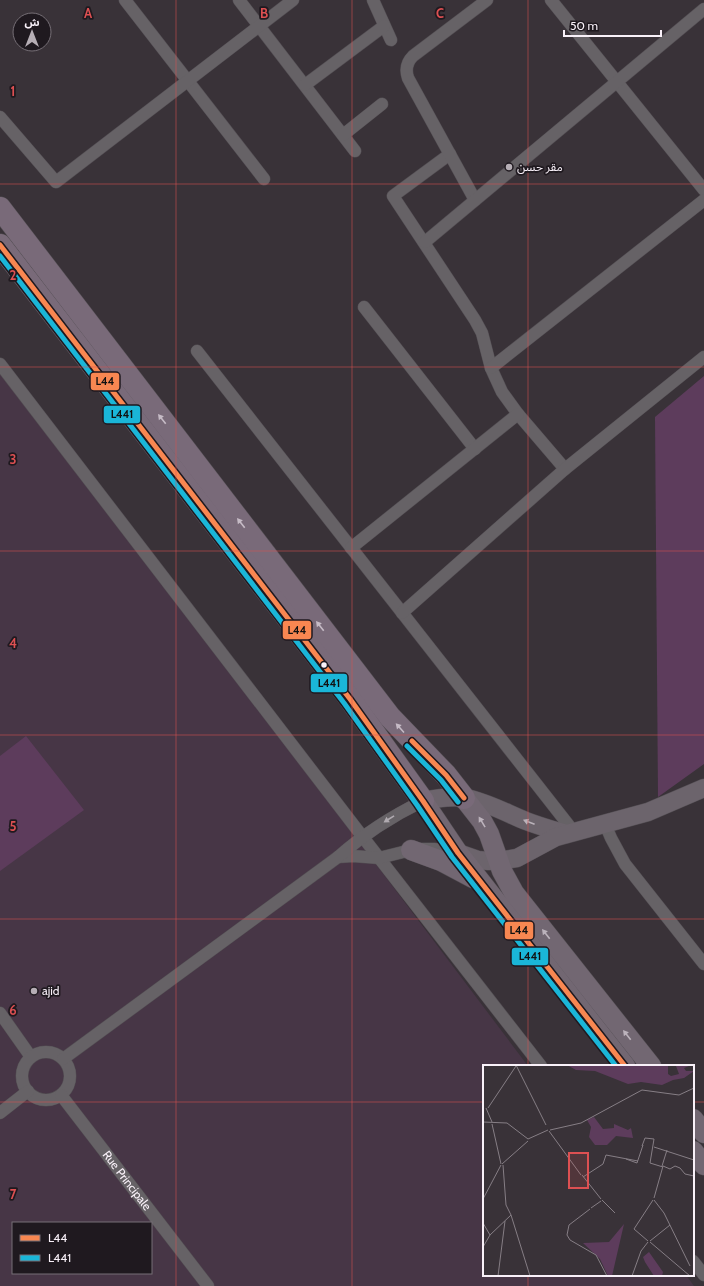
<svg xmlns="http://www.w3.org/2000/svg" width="704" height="1286" viewBox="0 0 704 1286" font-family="Cabin,'Noto Sans Arabic',sans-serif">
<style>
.built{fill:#473646;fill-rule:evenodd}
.green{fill:#5d3c5c}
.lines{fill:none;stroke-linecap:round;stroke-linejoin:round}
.street-casing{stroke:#534e53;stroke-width:13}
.secondary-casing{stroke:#534e53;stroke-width:19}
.primary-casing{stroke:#534e53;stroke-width:21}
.highway-casing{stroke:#534e53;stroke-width:23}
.street{stroke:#666266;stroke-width:12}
.secondary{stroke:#6c646c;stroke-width:18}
.primary{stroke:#726772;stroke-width:20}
.highway{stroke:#796a79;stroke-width:22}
.bus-1-casing{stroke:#1f191f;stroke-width:8}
.bus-2-casing{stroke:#1f191f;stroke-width:8}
.bus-1{stroke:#f88751;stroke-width:5}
.bus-2{stroke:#1ab6d8;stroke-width:5}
.oneway{fill:#c6bbc6}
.oneway2{fill:#b0aab0}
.oneway3{fill:#bcb3bc}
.oneway4{fill:#bab2ba}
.grid{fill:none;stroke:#dd5052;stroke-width:1;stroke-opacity:0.55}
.poi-dot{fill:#b6aeb5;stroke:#1f191f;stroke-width:1.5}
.bus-dot{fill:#f9f1f9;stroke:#1f191f;stroke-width:1.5}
.labels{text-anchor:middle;stroke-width:3.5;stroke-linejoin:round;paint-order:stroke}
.poi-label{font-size:12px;fill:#f9f1f9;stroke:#1f191f;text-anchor:start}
.street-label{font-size:12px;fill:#f9f1f9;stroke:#1f191f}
.inset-road{fill:none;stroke:#867e85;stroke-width:1}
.view{fill:#dd5052;fill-opacity:0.15;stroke:#dd5052;stroke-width:2}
.inset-edge{fill:none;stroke:#f9f1f9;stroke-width:2}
.grid-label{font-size:13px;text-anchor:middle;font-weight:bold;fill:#dd5052;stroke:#1f191f;stroke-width:3.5;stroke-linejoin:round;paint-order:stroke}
.line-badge{stroke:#1f191f;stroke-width:1.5}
.pale-badge-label{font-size:11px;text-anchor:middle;font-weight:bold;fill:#111}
</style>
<rect width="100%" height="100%" fill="#393238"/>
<path class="built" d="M0,365l528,701h-44v209h202l8,11h-694zM13,1223h138v50h-138z"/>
<g class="green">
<polygon points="704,376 704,764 658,797 655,417"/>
<polygon points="26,736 84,810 0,871 0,756"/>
</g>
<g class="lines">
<g class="street-casing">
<g id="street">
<polyline points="125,0 264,179"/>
<polyline points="239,0 355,151"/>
<polyline points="373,0 391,40"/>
<polyline points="551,0 704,190"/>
<polyline points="305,85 384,26"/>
<polyline points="0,117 56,182 293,0"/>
<polyline points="343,135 382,104"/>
<polyline points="450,154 393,196 475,320 482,333 491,368 502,392 518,414 565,469"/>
<path d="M475,200l-67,-122c-3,-9 -1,-16 5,-22l74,-56"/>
<polyline points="425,242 704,9"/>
<polyline points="364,307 475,449"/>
<polyline points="197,351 574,832"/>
<polyline points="0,364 362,836 541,1066"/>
<polyline points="491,368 704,200"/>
<polyline points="351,548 518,414"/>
<polyline points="402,613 565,469 704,357"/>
<polyline points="605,824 611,838 625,864 704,964"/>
<polyline points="338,857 353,856 379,858 411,850 423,849 434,849 458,853"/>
<polyline points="0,1013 31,1057"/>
<circle cx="46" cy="1076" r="24"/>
<path d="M63,1059l275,-202c26,-23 54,-41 85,-56"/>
<path id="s1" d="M61,1095l147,191"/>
<polyline points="0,1113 28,1091"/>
<polyline points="693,1261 704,1275"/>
</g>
</g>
<g class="secondary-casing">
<g id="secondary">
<path d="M423,801c14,-3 28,-5 43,-3 21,4 40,15 60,23 13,5 27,9 40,13"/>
<polyline points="458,853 478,860 488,861 498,861 517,858 556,837 648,812 704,788"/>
</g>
</g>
<g class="primary-casing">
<g id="primary">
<polyline points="464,798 482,821 489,834 502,871 514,893 651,1066"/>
<polyline points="423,801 458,853 625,1066"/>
<polyline points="411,850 441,861 473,878"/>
<polyline points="693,1119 704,1133"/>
<polyline points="693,1151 704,1165"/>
</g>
</g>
<g class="highway-casing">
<g id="highway">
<polyline points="0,208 390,717 446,775 464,798"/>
<polyline points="0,245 350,699 423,801"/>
</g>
</g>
<use href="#street" class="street"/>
<use href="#secondary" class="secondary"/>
<use href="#primary" class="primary"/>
<use href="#highway" class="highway"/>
<g class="bus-1-casing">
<g id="bus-1">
<polyline points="0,245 350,699 423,801 458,853 625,1066"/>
<polyline points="412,741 446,775 464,798"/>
</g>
</g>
<g class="bus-2-casing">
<g id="bus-2">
<polyline points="0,256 344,703 417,805 452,857 616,1066"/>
<polyline points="407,746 441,780 458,802"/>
</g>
</g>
<use href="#bus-1" class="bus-1"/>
<use href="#bus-2" class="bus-2"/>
</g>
<defs><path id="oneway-solid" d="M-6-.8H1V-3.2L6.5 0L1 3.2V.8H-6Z"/></defs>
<g class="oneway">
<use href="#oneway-solid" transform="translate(162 419) rotate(-128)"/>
<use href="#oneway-solid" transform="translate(241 523) rotate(-128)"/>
<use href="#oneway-solid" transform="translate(320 626) rotate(-128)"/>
<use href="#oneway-solid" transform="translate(400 728) rotate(-132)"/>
</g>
<use class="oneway2" href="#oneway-solid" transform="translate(389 819) rotate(148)"/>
<g class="oneway3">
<use href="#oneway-solid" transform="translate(482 822) rotate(-121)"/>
<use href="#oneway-solid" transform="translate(546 934) rotate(-128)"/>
<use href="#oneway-solid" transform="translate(627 1035) rotate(-128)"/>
</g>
<use class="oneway4" href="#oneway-solid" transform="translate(529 822) rotate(-159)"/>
<path class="grid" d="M176,0v1286M352,0v1286M528,0v1066M0,184h704M0,367h704M0,551h704M0,735h704M0,919h704M0,1102h484M693,1102h11M528,1275v11"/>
<g class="poi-dot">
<circle cx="509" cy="167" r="4"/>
<circle cx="34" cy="991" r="4"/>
</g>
<circle class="bus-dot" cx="324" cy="665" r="3.5"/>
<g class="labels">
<g class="poi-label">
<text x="517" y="171">مقر حسن</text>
<text x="42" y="995">ajid</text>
</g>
<g class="street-label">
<text dy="4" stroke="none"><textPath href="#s1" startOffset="108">Rue Principale</textPath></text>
</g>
</g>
<g transform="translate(483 1065)">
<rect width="211" height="211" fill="#393238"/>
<path d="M84,0h101v9l3,2 8,-2 -3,-8 4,-1 9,1 -5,2 2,3h8l-10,7 -11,2 -11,5 -21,-3 -13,2 -33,-13 -19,-1zM111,52l9,12 11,-1v-4l14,6 3,-2 2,10 -17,-2 -9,9h-12l-6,-8 2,-10 -4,-7zM141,159l-12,52h-4l-8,-17 -17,-16 26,-1zM166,187l14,20 -1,4h-8l-9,-14 -2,-5z" fill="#5d3c5c"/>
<path class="inset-road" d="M33,0l30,60M3,43l6,14M5,43l28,-42M0,57l24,1 21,16M9,59l9,40M67,65l31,-7 61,-33 37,5 15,-7M66,66l32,44M45,74l20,-9M159,81l3,-8 9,1 -4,24 13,4M171,82l40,13M143,94l11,4 6,-18M19,99l26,-23M20,100l3,40 5,10M179,101l5,-16M99,110l19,24M100,112l20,-13 3,-9 32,6M171,133l9,-32 7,3 5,-3 5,2 5,6 9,2M0,134l18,-34M119,135l13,13M171,135l10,13 26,53M108,143l10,-7M107,144l-21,16 -2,10 3,5 26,15 11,21M28,150l19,61M0,158l7,12M165,176l-14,-12 19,-29M167,176l20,-16M167,177l40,34M0,182l7,-12 21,-20M15,211l7,-55M149,211l9,-25 7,-9"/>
<path class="view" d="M86,88h19v35h-19z"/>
<rect width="211" height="211" class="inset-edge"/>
</g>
<g class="grid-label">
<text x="88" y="18">A</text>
<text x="264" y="18">B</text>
<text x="440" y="18">C</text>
<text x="13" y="96">1</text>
<text x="13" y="280">2</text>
<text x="13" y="464">3</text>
<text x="13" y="648">4</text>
<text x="13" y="831">5</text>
<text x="13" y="1015">6</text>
<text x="13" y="1199">7</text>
</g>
<g class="line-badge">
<rect x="90" y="372" width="30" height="19" rx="4" fill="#f88751"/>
<rect x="103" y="405" width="38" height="19" rx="4" fill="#1ab6d8"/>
<rect x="282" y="620" width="30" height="20" rx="4" fill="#f88751"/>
<rect x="310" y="673" width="38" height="20" rx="4" fill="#1ab6d8"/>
<rect x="504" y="921" width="30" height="19" rx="4" fill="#f88751"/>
<rect x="511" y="947" width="38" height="19" rx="4" fill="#1ab6d8"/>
</g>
<g class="pale-badge-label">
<text x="105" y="385">L44</text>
<text x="122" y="418">L441</text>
<text x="297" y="634">L44</text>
<text x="329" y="687">L441</text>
<text x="519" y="934">L44</text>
<text x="530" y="960">L441</text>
</g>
<rect x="12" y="1222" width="140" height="52" fill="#1f191f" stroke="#766f76"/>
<rect x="20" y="1235" width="20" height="6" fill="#f88751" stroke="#766f76"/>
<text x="48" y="1242" font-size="12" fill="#f9f1f9">L44</text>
<rect x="20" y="1255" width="20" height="6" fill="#1ab6d8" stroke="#766f76"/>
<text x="48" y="1262" font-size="12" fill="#f9f1f9">L441</text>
<g transform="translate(32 32)"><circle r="19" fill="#1f191f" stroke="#766f76"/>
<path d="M0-3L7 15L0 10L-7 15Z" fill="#b6aeb5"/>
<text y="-6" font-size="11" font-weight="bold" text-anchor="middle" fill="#f9f1f9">ش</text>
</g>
<path d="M564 30v6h97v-6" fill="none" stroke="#f9f1f9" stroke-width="2"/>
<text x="570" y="30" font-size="12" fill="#f9f1f9" stroke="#1f191f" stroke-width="3" paint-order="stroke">50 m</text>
</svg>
